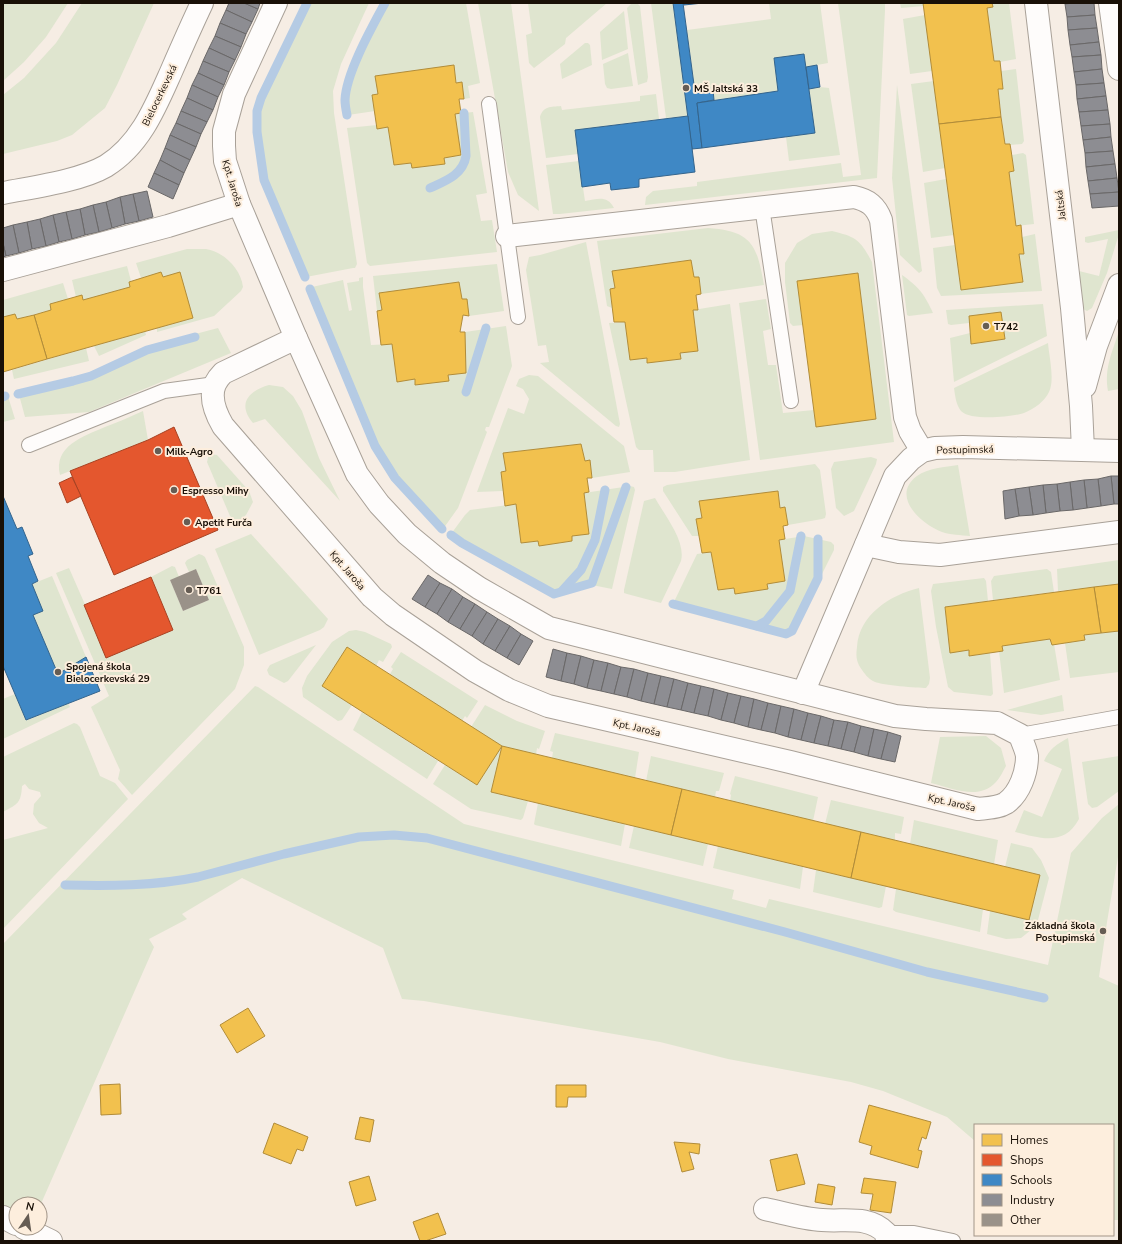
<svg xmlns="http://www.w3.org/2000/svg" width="1122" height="1244" viewBox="0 0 1122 1244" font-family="'Nunito Sans',sans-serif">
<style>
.green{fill:#dfe5cf}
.homes{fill:#f2c14e;stroke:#b18c39}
.shops{fill:#e4572e;stroke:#a74222}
.schools{fill:#3f88c5;stroke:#34648c}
.industry{fill:#8d8d92;stroke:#6a6868}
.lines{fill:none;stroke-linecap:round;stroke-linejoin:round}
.stream{stroke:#b5cbe4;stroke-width:9}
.building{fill:#9a9289}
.service-casing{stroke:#a9a198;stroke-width:16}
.minor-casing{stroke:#a9a198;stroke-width:24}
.service{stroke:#fefcfb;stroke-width:14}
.minor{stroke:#fefcfb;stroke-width:22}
.poi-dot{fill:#665d54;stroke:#fdeedd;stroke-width:1.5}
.labels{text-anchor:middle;stroke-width:4;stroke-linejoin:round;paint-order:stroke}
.poi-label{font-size:10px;font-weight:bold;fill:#191007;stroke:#fdeedd;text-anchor:start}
.street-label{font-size:10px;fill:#191007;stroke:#fdeedd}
</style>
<rect width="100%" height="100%" fill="#f6ede4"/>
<g class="green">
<polygon points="3,3 68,3 46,37 24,62 3,81"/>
<polygon points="82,3 154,3 117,85 105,108 72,135 57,141 3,154 3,95 24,78 56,43"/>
<polygon points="308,3 369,3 341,64 333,91 334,113 357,264 355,268 353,268 306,277 266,180 258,132 258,111 263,96"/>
<path d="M386,3h80l14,80 -12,3 2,12 -6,1 -2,-17 -6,1 -2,-17 -78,10 2,18 -5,1 2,16 -27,4c-1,-5 -2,-10 -2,-15 0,-25 28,-74 40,-97z"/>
<polygon points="478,3 511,3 539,211 518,195 508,172"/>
<polygon points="528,3 607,3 566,38 565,44 534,68 529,63 526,35 532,33"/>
<polygon points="632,3 637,3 640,6 648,77 647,82 638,85 627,8"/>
<polygon points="651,3 673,3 688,116 666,118"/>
<polygon points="769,3 820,3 828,63 806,67 774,58 778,91 714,100 713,90 695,92 687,30 771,19"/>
<polygon points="838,3 885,3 885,10 877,178 645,205 646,197 653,191 697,186 697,182 841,163 843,177 861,175"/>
<polygon points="900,3 923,3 924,6 901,8"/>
<polygon points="992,3 1009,3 1016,59 1000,62 999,61 994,61 987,8 992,7"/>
<polygon points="624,11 628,49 602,60 600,32"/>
<polygon points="925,15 932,71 910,74 903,19"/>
<polygon points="585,43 588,43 590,45 592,65 562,79 560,64"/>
<polygon points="628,53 633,86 611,89 607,88 605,84 603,64"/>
<polygon points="1016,69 1024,141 1022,144 1010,145 1010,144 1005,144 998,89 1003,89 1001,71"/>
<polygon points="934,81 945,168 923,172 911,84"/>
<polygon points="897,85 922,271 919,273 900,255 892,178"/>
<polygon points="820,87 829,88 840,155 789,161 786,137 809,89"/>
<path d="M656,94l3,25 -84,11 3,24 -32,4 -6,-41c3,-11 11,-10 21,-11l1,4 78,-9v-5z"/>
<polygon points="473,112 487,193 476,195 481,221 492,220 497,252 370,266 367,263 347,128 377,125 388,127 394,165 411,163 412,168 445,164 444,158 461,155 455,114"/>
<polygon points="1023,153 1026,155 1034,224 1016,226 1009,172 1014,171 1012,155"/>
<path d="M579,161l6,40c13,-2 22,-6 29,7l-54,6h-7l-7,-49z"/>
<polygon points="946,179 954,235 931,238 924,183"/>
<path d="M708,228c44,3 49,17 56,57l-63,9 -2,-17h-5l-3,-17 -78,11 2,17 -5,1 2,19 -5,-2 -10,-65z"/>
<polygon points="1119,230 1119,234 1107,273 1092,308 1087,311 1083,309 1079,271 1099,276 1108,239 1088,243 1085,242 1085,237"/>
<path d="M832,231c25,6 28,9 40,31l22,180 -134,18 -21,-157 27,-4 5,30 -8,2 5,34h8l7,48 31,-3 2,17 60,-9 -18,-145 -61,8 6,44 -10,1 -3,-3 -5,-41v-19l12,-20 15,-9z"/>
<polygon points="1035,234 1042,291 941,296 937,288 933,248 955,245 961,290 1023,282 1019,254 1024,253 1022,237"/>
<polygon points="586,242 620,424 619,427 616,426 540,363 549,362 546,345 538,346 526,270 529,257 540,255"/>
<path d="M187,249c6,0 12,0 19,0 18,3 35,20 37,38l-2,4 -27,25 -57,16v-4l36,-10 -30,-41 -2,-4 -20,5 -5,-15z"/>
<polygon points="497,264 504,311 469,316 462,299 459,282 380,293 382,310 377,311 373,276"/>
<polygon points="127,266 131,281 129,282 130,287 83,300 82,295 76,297 72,280"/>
<path d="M902,275c18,13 22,19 31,38l-24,3 -2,-1z"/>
<polygon points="363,277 363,287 371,345 392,344 397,382 415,379 415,385 449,380 448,375 465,373 465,332 506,326 512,366 489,427 486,427 485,430 487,432 458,508 443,529 395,478 376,446 312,287 343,280 349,311 352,310 347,283 359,281 359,278"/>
<polygon points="63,283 68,299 50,304 51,310 17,319 15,314 3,317 3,300"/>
<polygon points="730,304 750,460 675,472 654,472 653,450 639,450 636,447 609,323 625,322 630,360 647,358 648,363 681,359 680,353 698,351 693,310"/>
<polygon points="1043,304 1047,336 954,382 950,338 970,333 972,344 1005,339 1001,313 969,316 969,323 951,325 948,324 946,310"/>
<polygon points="218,328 231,353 89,412 25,417 18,391 89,373 146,347"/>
<polygon points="145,331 146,335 99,356 94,346"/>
<path d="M1119,331v58l-11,2c-4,-23 4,-38 11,-60z"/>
<path d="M1048,343c1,13 7,37 1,49 -4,9 -15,17 -25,21 -12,4 -54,8 -63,-2 -5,-6 -6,-16 -7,-23z"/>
<polygon points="86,348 89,361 14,379 12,370"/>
<polygon points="529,375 538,376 624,446 630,472 592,478 590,460 585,461 581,444 504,453 506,471 501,472 503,491 477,492 508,408 524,414 529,399 523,389 516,386 519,379"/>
<path d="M269,385l14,2 10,9 9,15 17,47 21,43 -75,-82 -12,4c-16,-19 -5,-32 16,-38z"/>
<polygon points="7,393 15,419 3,422 3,394"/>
<path d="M143,411l5,29 -88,35c-7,-29 24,-39 45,-48 13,-5 25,-10 38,-16z"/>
<polygon points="209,454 217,455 249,491 253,502 246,515 240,520 234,519 230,516 207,462"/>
<polygon points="871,457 877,459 876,464 854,511 844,516 836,508 831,469 834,462"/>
<polygon points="815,464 820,470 826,514 825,518 822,519 788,525 785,508 780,508 778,491 699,501 702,518 696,519 699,536 692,536 663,491 663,487 667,485"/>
<path d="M958,465l12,71c-9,-1 -20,-1 -28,-4 -21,-8 -52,-36 -25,-56 11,-8 28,-9 41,-11z"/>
<polygon points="630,486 634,487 635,490 612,589 592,585 593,583 591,582 554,593 464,543 451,534 465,515 470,510 516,504 521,543 538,541 539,546 572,541 572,536 584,493"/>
<path d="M655,498c10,18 31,43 26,63l-20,42 -34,-9 -3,-1v-3l20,-89z"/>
<polygon points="251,534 328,619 324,627 320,630 259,655 215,549"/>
<polygon points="804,536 831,542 834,545 834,550 793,632 790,635 786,636 672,606 697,554 711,552 718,590 734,588 735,593 768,589 767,584 779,540"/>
<polygon points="199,554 202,555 205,557 244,647 244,665 235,689 132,795 118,779 120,770 91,707 109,696 56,573 69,568 108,657 173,630 151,577 172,566 175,567 179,577 170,580 183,611 209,600 196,569 189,572 185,563 187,560"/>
<polygon points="1119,560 1119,584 1058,591 1057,569"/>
<polygon points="1047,569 1051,572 1054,592 993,600 991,581 994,576"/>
<polygon points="52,576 86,657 58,674 33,615 32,584"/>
<polygon points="984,578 986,581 988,601 945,607 950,652 969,650 970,656 990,653 993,694 991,696 954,692 948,687 936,627 931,591 933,584"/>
<path d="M919,588l11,90 -1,6 -3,4c-8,0 -44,-3 -51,-6 -7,-3 -11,-9 -15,-15 -4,-7 -4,-12 -3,-20 2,-32 33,-52 62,-59z"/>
<polygon points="356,630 365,632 391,644 392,647 383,662 379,660 376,666 347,647 322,686 352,705 342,720 338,721 303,697 302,688 307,676 332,642 349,631"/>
<polygon points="1119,631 1119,672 1070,678 1065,643 1085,640 1084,635"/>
<polygon points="1050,639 1052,645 1054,644 1060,680 1004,693 999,651 1002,646"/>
<polygon points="316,645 288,681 284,683 269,675 267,670 270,665"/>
<polygon points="401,652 478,701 467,718 465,716 462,721 390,674 393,669 391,667"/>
<polygon points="255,686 258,687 464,824 734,890 732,899 766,908 769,899 1048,965 1071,853 1102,818 1119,804 1119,851 1107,922 1099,977 1119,986 1119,1220 1113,1220 1113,1125 975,1125 975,1141 947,1117 883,1091 851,1082 728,1059 660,1042 424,1001 402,999 383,948 242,878 182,914 187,919 149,939 154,947 40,1206 40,1204 16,1204 16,1218 3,1212 3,944"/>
<polygon points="15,694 27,720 68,703 70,707 3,739 3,699"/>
<polygon points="1062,695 1064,711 1041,715 1007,710"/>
<polygon points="485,705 517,721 545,731 539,749 537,748 536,755 502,747 491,792 528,801 523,818 521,820 471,809 433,784 445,765 477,785 502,746 471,727"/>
<polygon points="362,712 438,761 427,779 353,730"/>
<path d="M74,723l3,1 3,3 20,49 15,7 13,16 -125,130v-89l45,-12 -9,-5 -6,-9 1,-10 7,-8 -1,-4 -11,-3 -4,-5 -3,2c-1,17 -4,18 -19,26v-55z"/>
<polygon points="555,733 639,752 635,778 552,758 553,752 550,751"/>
<path d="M986,736l15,12 5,18c-3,5 -6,12 -10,16 -17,19 -44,6 -65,1l9,-46z"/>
<path d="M1068,738l11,81c-15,28 -39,19 -64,13l9,-22 18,7 20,-48 -18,-8c5,-12 13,-17 24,-23z"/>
<polygon points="651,756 724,773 719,791 716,791 715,797 646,781"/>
<polygon points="1119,756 1119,791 1097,807 1092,808 1088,804 1082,762"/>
<polygon points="735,776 818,797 813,821 730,801 731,795 730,794"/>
<polygon points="831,800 904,817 901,834 895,833 895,841 825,824"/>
<polygon points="538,803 625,824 621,846 535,825 534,824"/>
<polygon points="914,820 998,840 994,864 910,844"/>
<polygon points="634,826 708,844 703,866 629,848"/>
<polygon points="1011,843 1032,848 1041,860 1049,878 1038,920 1031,930 1021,938 1006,939 987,934 990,911 1029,920 1040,875 1005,867"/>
<polygon points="718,846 803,867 800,889 713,868"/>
<polygon points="816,870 886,886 882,907 879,908 813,892"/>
<polygon points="896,889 983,909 980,932 896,912 893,910"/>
</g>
<g class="homes">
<polygon points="923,3 992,3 993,7 987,8 994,61 1000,61 1003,89 998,89 1001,117 939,124"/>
<polygon points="454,65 456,83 462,82 464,99 459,99 461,113 455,114 461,155 444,158 445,164 412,168 411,163 394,165 388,127 377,129 372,95 378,94 375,76"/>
<polygon points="1001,117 1005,144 1010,144 1011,150 1014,171 1009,172 1016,226 1021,225 1022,237 1024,254 1019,254 1023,282 961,290 939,124"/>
<polygon points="691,260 694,277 699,277 701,294 696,295 698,310 693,310 698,351 680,353 681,359 647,363 647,358 630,360 625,322 614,322 610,289 615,288 612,271"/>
<polygon points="161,272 163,277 180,272 193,318 47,359 34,315 51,310 50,304 82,295 83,300 130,287 129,282"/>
<polygon points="858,273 876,419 816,427 797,281"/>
<polygon points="459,282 462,299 467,299 469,316 463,315 460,332 465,332 466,373 448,375 449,381 415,385 415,379 397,382 392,344 381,345 377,311 382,310 379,293"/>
<polygon points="1001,312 1005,339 971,344 969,316"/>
<polygon points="15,314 17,319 34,315 47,359 3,372 3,317"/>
<polygon points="581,444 585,461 590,460 592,478 587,478 589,492 584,493 589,534 572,536 572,541 539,546 538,541 521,543 516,504 505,506 501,472 506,471 503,453"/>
<polygon points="778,491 780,508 785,507 788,525 783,526 785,539 779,540 785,581 767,584 768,589 735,594 734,588 718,590 711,552 702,553 696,519 702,518 699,501"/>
<polygon points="1119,584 1119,631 1101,633 1094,587"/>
<polygon points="1094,587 1101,633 1084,635 1085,640 1052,645 1050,639 1002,646 1003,651 969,656 969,650 950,653 945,607"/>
<polygon points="347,647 502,746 477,785 322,686"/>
<polygon points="502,746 682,789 671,835 491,792"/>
<polygon points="682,789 861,832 851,878 671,835"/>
<polygon points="861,832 1040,875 1029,920 851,878"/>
<polygon points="248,1008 265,1036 237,1053 220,1025"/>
<polygon points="120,1084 121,1114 101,1115 100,1085"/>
<polygon points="556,1085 586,1085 586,1097 568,1097 567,1107 556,1107"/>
<polygon points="869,1105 931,1122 926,1139 922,1137 918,1150 922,1151 918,1168 870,1154 872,1146 859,1142"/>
<polygon points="360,1117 374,1120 370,1142 355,1139"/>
<polygon points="274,1123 308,1137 303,1151 297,1149 291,1164 263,1153"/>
<polygon points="674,1142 700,1144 699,1154 689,1152 694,1169 682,1172"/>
<polygon points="797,1154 805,1184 777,1191 770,1160"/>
<polygon points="369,1176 376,1200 356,1206 349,1182"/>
<polygon points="864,1178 896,1182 891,1213 870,1210 873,1194 861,1193"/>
<polygon points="818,1184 835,1187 832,1205 815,1202"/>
<polygon points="438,1213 446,1234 425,1241 420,1241 413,1222"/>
</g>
<g class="shops">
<polygon points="174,427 218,530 114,575 70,471 148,440"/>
<polygon points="72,477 81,496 67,503 59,483"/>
<polygon points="151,577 173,630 106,658 84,605"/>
</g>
<g class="schools">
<polygon points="673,3 683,3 695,92 713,90 714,100 697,103 702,148 692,149"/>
<polygon points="683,3 703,3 684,5"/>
<polygon points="804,54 815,133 702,148 697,103 778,91 774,58"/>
<polygon points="817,65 820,87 809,89 806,67"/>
<polygon points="688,116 695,172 639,179 639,187 611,190 610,183 582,187 575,130"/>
<polygon points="3,496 17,529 22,527 33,554 28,556 38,581 32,584 43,611 33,615 58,674 86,657 100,691 26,720 3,666"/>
</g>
<g class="industry">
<polygon points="229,3 244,3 258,9 252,22 226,10"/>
<polygon points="244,3 260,3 258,9"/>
<polygon points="1073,3 1094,3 1095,15 1067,17 1065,4"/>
<polygon points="226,10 252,22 246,34 220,23"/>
<polygon points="1095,15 1097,28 1068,30 1067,17"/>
<polygon points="220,23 246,34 241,47 215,36"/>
<polygon points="1097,28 1099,42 1070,45 1068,30"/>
<polygon points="215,36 241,47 235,60 209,48"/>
<polygon points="1099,42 1101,55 1072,57 1070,45"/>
<polygon points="209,48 235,60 229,72 203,61"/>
<polygon points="1101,55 1102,69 1074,72 1072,57"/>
<polygon points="203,61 229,72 224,85 198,73"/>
<polygon points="1102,69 1104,83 1076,85 1074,72"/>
<polygon points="198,73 224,85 218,97 192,85"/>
<polygon points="1104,83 1106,96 1077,99 1076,85"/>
<polygon points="192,85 218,97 213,110 187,98"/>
<polygon points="1106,96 1108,110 1079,112 1077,99"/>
<polygon points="187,98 213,110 207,122 181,111"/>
<polygon points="1108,110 1110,124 1081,126 1079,112"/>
<polygon points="181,111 207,122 201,134 176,123"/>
<polygon points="176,123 201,134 196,147 170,135"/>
<polygon points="1110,124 1111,137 1083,140 1081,126"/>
<polygon points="170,135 196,147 190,160 165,148"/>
<polygon points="1111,137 1113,151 1085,153 1083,140"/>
<polygon points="165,148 190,160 184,173 160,160"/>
<polygon points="1113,151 1115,164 1086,167 1085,153"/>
<polygon points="160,160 184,173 179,185 154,173"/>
<polygon points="1115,164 1117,178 1088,181 1086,167"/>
<polygon points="154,173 179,185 173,199 148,187"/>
<polygon points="1117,178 1119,192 1090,194 1088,181"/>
<polygon points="147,191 153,217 139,221 133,194"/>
<polygon points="1119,192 1119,206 1092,208 1090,194"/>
<polygon points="133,194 139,221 125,224 120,197"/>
<polygon points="120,197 125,224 112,228 106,202"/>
<polygon points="106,202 112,228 99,232 93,205"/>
<polygon points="93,205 99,232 85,235 80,209"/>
<polygon points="80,209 85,235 72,239 66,212"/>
<polygon points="66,212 72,239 59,242 53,215"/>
<polygon points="53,215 59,242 46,246 40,219"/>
<polygon points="40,219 46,246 32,249 27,222"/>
<polygon points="27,222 32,249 19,253 13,225"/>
<polygon points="13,225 19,253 6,256 3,243 3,228"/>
<polygon points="3,243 6,256 3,257"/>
<polygon points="1111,476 1119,476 1119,504 1114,504"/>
<polygon points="1111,476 1114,504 1101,506 1098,479"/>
<polygon points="1098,479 1101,506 1087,508 1084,480"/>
<polygon points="1084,480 1087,508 1073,510 1070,482"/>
<polygon points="1070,482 1073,510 1060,511 1057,484"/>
<polygon points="1057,484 1060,511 1046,513 1043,485"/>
<polygon points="1043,485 1046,513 1033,515 1029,487"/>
<polygon points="1029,487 1033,515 1019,516 1015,489"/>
<polygon points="1015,489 1019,516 1005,519 1003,491"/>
<polygon points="428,575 440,583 425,607 412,599"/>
<polygon points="440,583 452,589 437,614 425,607"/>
<polygon points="452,589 463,597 448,622 437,614"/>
<polygon points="463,597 475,604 460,629 448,622"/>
<polygon points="475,604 487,612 472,636 460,629"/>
<polygon points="487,612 498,619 483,644 472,636"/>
<polygon points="498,619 510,626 495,651 483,644"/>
<polygon points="510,626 521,634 507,658 495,651"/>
<polygon points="521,634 533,641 519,665 507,658"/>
<polygon points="553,649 567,653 561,681 546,677"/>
<polygon points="567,653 581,656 574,684 561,681"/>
<polygon points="581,656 594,660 587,688 574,684"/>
<polygon points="594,660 608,663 601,691 587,688"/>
<polygon points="608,663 621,667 614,694 601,691"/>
<polygon points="621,667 634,669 627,697 614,694"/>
<polygon points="634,669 648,673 641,701 627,697"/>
<polygon points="648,673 661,676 654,704 641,701"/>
<polygon points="661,676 674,679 667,707 654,704"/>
<polygon points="674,679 688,683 681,710 667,707"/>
<polygon points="688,683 701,686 694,713 681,710"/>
<polygon points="701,686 714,689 708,716 694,713"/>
<polygon points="714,689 728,693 721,720 708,716"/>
<polygon points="728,693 741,696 734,723 721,720"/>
<polygon points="741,696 754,699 748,727 734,723"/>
<polygon points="754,699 768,703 761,730 748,727"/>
<polygon points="768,703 781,706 775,733 761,730"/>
<polygon points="781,706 794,709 788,737 775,733"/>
<polygon points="794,709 808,713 801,740 788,737"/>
<polygon points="808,713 821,716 814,743 801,740"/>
<polygon points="821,716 834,720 828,746 814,743"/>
<polygon points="834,720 848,722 841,749 828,746"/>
<polygon points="848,722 861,726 854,752 841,749"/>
<polygon points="861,726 874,729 868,756 854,752"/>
<polygon points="874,729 888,732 881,759 868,756"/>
<polygon points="888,732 901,736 895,762 881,759"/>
</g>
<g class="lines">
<g class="stream">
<path d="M347,115c-1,-5 -2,-10 -2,-15 1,-27 27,-73 40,-97"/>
<path d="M430,188c15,-7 33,-13 36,-32l-2,-43"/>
<polyline points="305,277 264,180 257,132 257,111 261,98 307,3"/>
<polyline points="310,289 375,446 395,478 442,529"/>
<polyline points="466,392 486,328"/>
<polyline points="18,394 73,381 91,376 147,350 195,337"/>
<polyline points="3,397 5,396"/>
<polyline points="451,535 462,543 554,594 592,583 626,487"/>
<polyline points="562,591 581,570 595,540 605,490"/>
<polyline points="673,604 786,634 792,631 818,578 818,539"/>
<polyline points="757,626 766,621 790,591 801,536"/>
<path d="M65,885c44,1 90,1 133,-8l86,-23 75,-17 35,-2 33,3 358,94 142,40 117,26"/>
</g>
</g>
<polygon class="building" points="196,569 209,600 183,611 170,580"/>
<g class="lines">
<g class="service-casing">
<g id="service">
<polyline points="489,104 518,317"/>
<polyline points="762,207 791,401"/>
<polyline points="29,445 164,391 215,384"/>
<polyline points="1020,735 1119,717"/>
<polyline points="886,1233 914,1233 953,1241"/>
</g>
</g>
<g class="minor-casing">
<g id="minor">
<polyline points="276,3 234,94 224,131 224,146 225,161 239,204 296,338"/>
<polyline points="1036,3 1072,308 1081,406 1083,450"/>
<polyline points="1110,3 1119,69"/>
<path d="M3,193c30,-6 77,-12 103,-27 34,-21 49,-58 65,-94 10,-23 20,-46 31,-69"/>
<path d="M507,236l347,-39c14,3 22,9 27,23l24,197 5,14 12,20"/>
<polyline points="3,270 168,226 239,204"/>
<path d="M296,338l61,136 22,30 28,30 35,29 37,25 70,40 346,88 31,3 71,4 23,12c2,7 6,14 7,21 0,16 -7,37 -21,47 -8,5 -19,5 -28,6l-188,-47 -242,-56 -39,-16 -34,-19 -82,-56 -21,-18 -149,-171c-7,-12 -14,-28 -8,-42 2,-4 5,-8 8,-11z"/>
<polyline points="1085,386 1096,346 1119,285"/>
<polyline points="866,545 899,552 940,555 1119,532"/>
<polyline points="803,693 895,476 911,459 922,451 935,448 963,447 1119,451"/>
<path d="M765,1209c19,4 38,10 57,11 23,2 46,-5 64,13l1,8"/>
<polyline points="3,1217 16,1224"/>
<polyline points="24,1228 51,1241"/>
</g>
</g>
<use href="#service" class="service"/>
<use href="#minor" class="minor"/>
</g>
<g class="poi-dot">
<circle cx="686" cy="88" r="4"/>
<circle cx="986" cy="326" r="4"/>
<circle cx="158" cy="451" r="4"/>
<circle cx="174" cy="490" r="4"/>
<circle cx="187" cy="522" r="4"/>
<circle cx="189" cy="590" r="4"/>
<circle cx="58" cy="672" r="4"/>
<circle cx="1103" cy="931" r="4"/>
</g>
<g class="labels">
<g class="poi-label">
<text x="694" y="92">MŠ Jaltská 33</text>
<text x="994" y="330">T742</text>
<text x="166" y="455">Milk-Agro</text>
<text x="182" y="494">Espresso Mihy</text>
<text x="195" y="526">Apetit Furča</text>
<text x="197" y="594">T761</text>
<text x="66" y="670">Spojená škola<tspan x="66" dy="12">Bielocerkevská 29</tspan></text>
<text x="1095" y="929" text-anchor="end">Základná škola<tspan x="1095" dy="12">Postupimská</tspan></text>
</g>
<g class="street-label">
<text transform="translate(159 95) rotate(-64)" y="4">Bielocerkevská</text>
<text transform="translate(233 183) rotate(73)" y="4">Kpt. Jaroša</text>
<text transform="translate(1060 205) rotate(-97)" y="4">Jaltská</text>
<text transform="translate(965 449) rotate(-1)" y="4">Postupimská</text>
<text transform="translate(348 570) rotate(49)" y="4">Kpt. Jaroša</text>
<text transform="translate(637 727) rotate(13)" y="4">Kpt. Jaroša</text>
<text transform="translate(952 802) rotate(13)" y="4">Kpt. Jaroša</text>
</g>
</g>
<rect width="1122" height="1244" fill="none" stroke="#191007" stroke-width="8"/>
<rect x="974" y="1124" width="140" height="112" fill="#fdeedd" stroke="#a29587"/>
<rect x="982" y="1134" width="20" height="12" fill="#f2c14e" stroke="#a29587"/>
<text x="1010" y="1144" font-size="12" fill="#191007">Homes</text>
<rect x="982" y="1154" width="20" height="12" fill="#e4572e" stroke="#a29587"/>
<text x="1010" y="1164" font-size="12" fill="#191007">Shops</text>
<rect x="982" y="1174" width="20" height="12" fill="#3f88c5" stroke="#a29587"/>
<text x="1010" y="1184" font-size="12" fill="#191007">Schools</text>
<rect x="982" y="1194" width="20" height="12" fill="#8d8d92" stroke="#a29587"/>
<text x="1010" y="1204" font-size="12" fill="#191007">Industry</text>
<rect x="982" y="1214" width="20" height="12" fill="#9a9289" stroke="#a29587"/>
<text x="1010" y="1224" font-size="12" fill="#191007">Other</text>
<g transform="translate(28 1216) rotate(13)"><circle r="19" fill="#fdeedd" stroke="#a29587"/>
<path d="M0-3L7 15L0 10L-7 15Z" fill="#665d54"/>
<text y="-6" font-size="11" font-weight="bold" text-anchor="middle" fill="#191007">N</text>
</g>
</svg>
